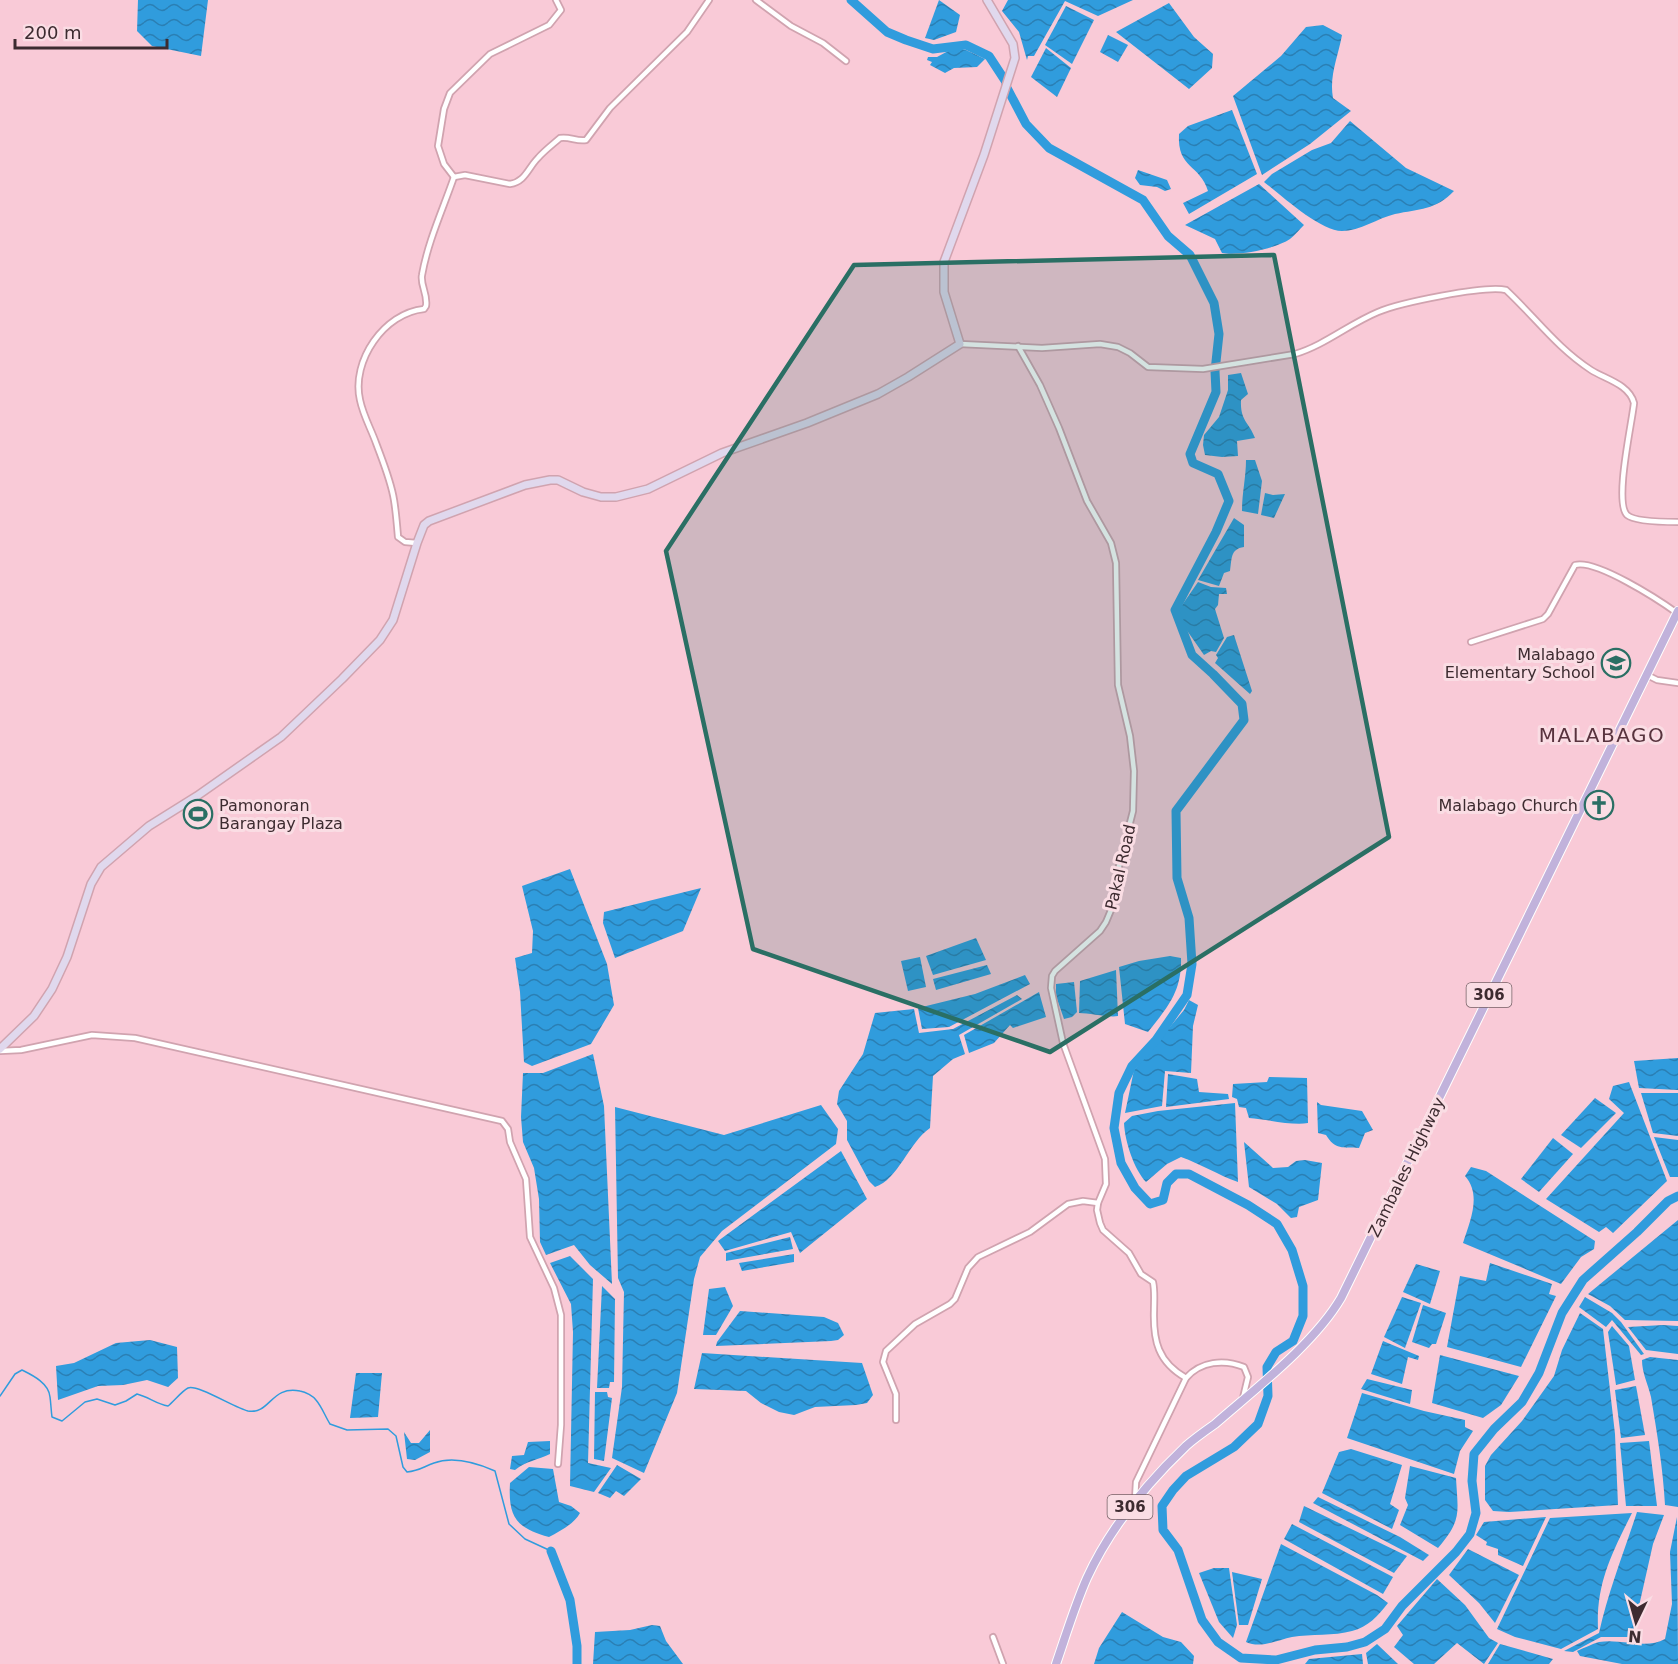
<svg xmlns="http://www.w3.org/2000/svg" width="1678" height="1664" viewBox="0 0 1678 1664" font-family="'DejaVu Sans',sans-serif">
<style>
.water{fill:url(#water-waves)}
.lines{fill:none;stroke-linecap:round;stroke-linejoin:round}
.stream{stroke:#309cdd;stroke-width:1.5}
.river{stroke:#309cdd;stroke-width:9}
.street-casing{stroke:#d0a3af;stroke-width:8}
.secondary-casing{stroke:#d0a3af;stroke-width:10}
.primary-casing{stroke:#fff;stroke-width:10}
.street{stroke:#fff;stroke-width:4.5}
.secondary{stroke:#e0d8ed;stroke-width:7}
.primary{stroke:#c1b2db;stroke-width:8}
.marked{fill:#2a6f64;fill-opacity:0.2;stroke:#2a6f64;stroke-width:4.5;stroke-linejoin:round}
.labels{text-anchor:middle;stroke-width:6;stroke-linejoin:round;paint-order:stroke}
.shield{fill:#fadde4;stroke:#766066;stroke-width:1.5}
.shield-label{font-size:15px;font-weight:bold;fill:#3d2b30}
.poi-label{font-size:16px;fill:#3d2b30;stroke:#fadde4;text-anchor:end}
.street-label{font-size:16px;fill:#3d2b30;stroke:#fadde4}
.quarter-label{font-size:20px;letter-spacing:1.5px;fill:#58333e;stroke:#fadde4}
</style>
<defs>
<pattern id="water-waves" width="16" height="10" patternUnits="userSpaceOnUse" patternTransform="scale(1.5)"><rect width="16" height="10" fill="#309cdd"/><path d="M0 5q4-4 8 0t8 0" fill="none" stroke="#2a7fb4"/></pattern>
</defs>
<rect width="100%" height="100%" fill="#f9cad7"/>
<g class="water">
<polygon points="138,0 208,0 201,56 152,46 137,31"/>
<polygon points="939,0 960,15 956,32 934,40 925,38"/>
<polygon points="1008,0 1133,0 1098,16 1065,1 1034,56 1028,56 1027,60 1019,32 1002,11"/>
<polygon points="1169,3 1194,37 1213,54 1212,68 1189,89 1116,32"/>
<polygon points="1066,6 1094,20 1072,64 1045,45"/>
<path d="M1323,25l19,10c-4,22 -13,41 -9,63l18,13 -41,33 -48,31 -29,-79 48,-40 25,-29z"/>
<polygon points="1108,35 1128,45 1118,62 1100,52"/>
<polygon points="1046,48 1071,68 1057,97 1031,77"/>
<polygon points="950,50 966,50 985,59 977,67 954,68 945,73 930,65 932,62 927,60 928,57 937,57"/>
<path d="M1232,110l25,64 -68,40 -6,-11 25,-12c-8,-27 -31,-22 -29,-57l9,-8z"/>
<path d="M1350,121l56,47 48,23c-18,19 -35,18 -59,23 -17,4 -35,17 -53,17 -22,0 -61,-36 -78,-49l8,-8 40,-24 19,-7z"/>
<polygon points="1138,170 1167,180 1171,189 1165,191 1157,187 1140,185 1135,178"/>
<path d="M1259,184l45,41c-4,4 -9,10 -14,14 -15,10 -51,17 -68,14l-7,-14 -30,-14z"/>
<path d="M1241,373l7,21 -7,6c-1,21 8,22 14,38l-18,3 1,15 -16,1 -17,-2 -2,-10 1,-10 15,-18 9,-27v-15z"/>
<path d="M1246,460h9l7,21 -4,33 -16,-3c0,-18 4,-34 4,-51z"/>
<polygon points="1265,493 1273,495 1285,494 1274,518 1261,515"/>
<path d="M1234,518l10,7v22c-14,2 -12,12 -14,24l-6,2 -5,13 -21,-6z"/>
<polygon points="1198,582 1211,587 1226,588 1227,594 1219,594 1218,605 1215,609 1224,638 1216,652 1211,651 1204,655 1181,622 1178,611"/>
<polygon points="1234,635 1252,691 1250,694 1215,663 1218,658 1216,655 1227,637"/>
<polygon points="570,869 607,964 614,1005 591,1044 532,1066 524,1062 520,992 515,958 532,953 533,931 522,886"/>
<polygon points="701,888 683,931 615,958 603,923 604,912"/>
<polygon points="976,938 986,960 933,975 926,956"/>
<path d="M1170,956l11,2c1,33 -13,49 -33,74l-23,-8 -6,-57 20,-6z"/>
<polygon points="920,957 926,987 908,991 901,961"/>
<polygon points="987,965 991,974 936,990 933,979"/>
<path d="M1116,970l2,46c-8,2 -29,-3 -39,-3l1,-32z"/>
<polygon points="1025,975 1030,984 949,1027 922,1029 918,1008 975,994"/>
<polygon points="1074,982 1077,1012 1072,1017 1064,1019 1056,996 1056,984"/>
<polygon points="1039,992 1046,1017 1013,1028 1010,1025 994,1043 969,1053 964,1035"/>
<path d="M1017,995l5,4 -63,36 6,19 -12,5 -20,17 -3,52c-21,14 -32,52 -55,59l-6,-6 -22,-41v-19l-10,-17 2,-13 24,-37 12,-41 39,-4 5,24 34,-4z"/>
<polygon points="1189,1000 1198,1005 1193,1026 1191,1073 1165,1071 1162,1106 1125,1113 1134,1070 1184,1010"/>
<polygon points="593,1054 604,1106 612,1284 590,1265 574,1245 546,1255 540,1242 539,1199 534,1168 523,1142 521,1117 523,1073 543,1073"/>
<polygon points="1678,1058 1678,1090 1639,1088 1634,1061"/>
<polygon points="1168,1074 1197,1079 1199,1092 1228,1094 1229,1099 1166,1107"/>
<path d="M1269,1077l38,1 1,45c-15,3 -42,-4 -59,-5l-3,-10 -7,-1 -2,-8 -5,-2 1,-13 34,-2z"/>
<polygon points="1629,1082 1667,1181 1613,1233 1606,1227 1599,1232 1546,1199 1624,1113 1609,1099 1613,1086"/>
<polygon points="1641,1093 1678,1093 1678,1136 1653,1133"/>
<polygon points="1595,1098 1616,1113 1581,1148 1561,1135"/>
<path d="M1317,1102l4,3 41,6 11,19 -8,3 -6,15c-16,-1 -24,2 -33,-13l-8,-2z"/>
<path d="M1235,1103l3,79c-20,-7 -37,-18 -57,-25l-14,7 -21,18c-12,-13 -21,-40 -22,-59l8,-7 26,-5z"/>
<polygon points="821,1105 838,1129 836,1144 722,1231 700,1257 694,1279 677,1393 644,1473 612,1458 622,1387 624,1292 618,1278 615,1107 724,1135"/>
<polygon points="1654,1137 1678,1140 1678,1177 1670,1177"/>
<polygon points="1553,1138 1573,1154 1539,1192 1521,1179"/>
<polygon points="1244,1142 1273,1168 1288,1167 1296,1161 1305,1160 1322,1163 1318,1200 1299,1207 1297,1217 1291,1218 1277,1204 1249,1187"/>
<polygon points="841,1151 867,1199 800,1253 791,1232 725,1251 718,1241"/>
<path d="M1471,1167l15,4 109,70 -1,8 -13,8 -20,27 -98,-41c7,-22 19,-48 2,-67z"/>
<polygon points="1678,1220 1678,1321 1625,1320 1610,1306 1588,1294"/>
<polygon points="790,1237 793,1249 726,1261 726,1253"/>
<polygon points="794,1254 794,1262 742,1271 739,1263"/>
<polygon points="570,1256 593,1279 588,1463 611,1468 594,1492 570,1486 573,1332 571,1304 550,1263"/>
<polygon points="1490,1263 1552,1284 1549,1294 1556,1296 1521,1367 1447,1347 1460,1276 1486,1281"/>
<polygon points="1416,1264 1440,1271 1430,1304 1403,1292"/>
<polygon points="602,1286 615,1299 614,1382 610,1382 609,1388 597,1388"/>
<polygon points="725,1287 733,1306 716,1335 703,1335 709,1289"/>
<polygon points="1402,1297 1421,1303 1405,1348 1384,1337"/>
<polygon points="1585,1297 1612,1313 1621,1322 1644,1354 1641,1355 1612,1320 1606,1327 1579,1307"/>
<polygon points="1423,1305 1446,1313 1436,1344 1432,1344 1429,1348 1412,1342"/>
<polygon points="740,1311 824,1317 838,1323 844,1335 838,1340 831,1341 716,1346 717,1342"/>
<polygon points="1580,1313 1603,1329 1615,1434 1618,1505 1509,1512 1493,1511 1485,1500 1485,1466 1491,1455 1522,1421 1554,1376 1562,1350"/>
<polygon points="1663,1325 1678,1326 1678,1354 1646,1350 1628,1327"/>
<polygon points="1612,1326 1629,1346 1635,1380 1616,1385 1608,1332"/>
<polygon points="150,1340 177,1347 178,1378 168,1387 147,1380 123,1385 98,1386 58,1400 56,1366 74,1363 116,1343"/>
<polygon points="1383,1341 1419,1356 1418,1360 1408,1357 1402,1384 1371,1374"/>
<polygon points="702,1353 862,1363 873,1395 867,1403 856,1405 815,1407 794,1415 779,1412 761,1403 746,1391 694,1389"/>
<polygon points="1440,1355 1519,1376 1501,1405 1483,1418 1432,1403"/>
<path d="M1650,1357l28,3v147l-13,-2c-2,-37 -8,-72 -14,-108 -3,-13 -9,-24 -9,-37z"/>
<polygon points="356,1373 382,1373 378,1417 350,1418"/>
<polygon points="1367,1379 1412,1390 1410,1404 1361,1389"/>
<polygon points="1636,1386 1645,1435 1621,1438 1615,1390"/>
<polygon points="595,1392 607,1392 608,1397 612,1398 604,1461 594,1459"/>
<polygon points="1362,1393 1424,1411 1465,1420 1465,1427 1473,1431 1460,1451 1454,1474 1347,1438"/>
<polygon points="430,1430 430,1452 415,1460 407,1459 404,1432 411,1443 419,1443"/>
<path d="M550,1441v13c-12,6 -24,7 -35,16l-5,-1 2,-13 12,-1 4,-13z"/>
<polygon points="1649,1441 1657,1506 1626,1506 1620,1443"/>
<polygon points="1351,1449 1402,1465 1390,1504 1399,1510 1392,1529 1322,1493 1339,1452"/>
<polygon points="617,1465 641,1479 624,1496 616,1491 610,1498 598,1493"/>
<path d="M1410,1466l46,12c2,35 6,42 -18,70l-38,-23 8,-20 -3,-7z"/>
<path d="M529,1467l24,2 6,33 12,4 9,7c-6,11 -20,18 -31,24 -33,-9 -41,-20 -39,-54z"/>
<polygon points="1318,1497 1400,1537 1429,1555 1423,1561 1313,1503"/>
<polygon points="1304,1506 1407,1556 1394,1573 1299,1522"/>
<path d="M1637,1512l27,3 -11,29 -21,93h-31l-28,15 -9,-1 35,-18c9,-41 25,-81 38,-121z"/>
<path d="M1632,1513c-20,40 -36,70 -34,116l-37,20 -46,-12 -18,-8 53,-111z"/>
<polygon points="1546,1517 1523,1566 1498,1555 1498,1549 1486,1545 1487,1542 1476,1535 1484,1522"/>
<path d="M1677,1517l1,147h-56l-42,-8 -3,-5c7,-3 15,-7 22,-9 22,-4 47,8 66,-3l7,-35 -2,-52z"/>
<polygon points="1292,1524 1393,1577 1383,1594 1284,1539"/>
<path d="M1281,1544l96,51 11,8c-10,13 -20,24 -36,28 -18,5 -41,3 -60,6 -15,3 -31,12 -46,5z"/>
<polygon points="1468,1549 1519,1575 1495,1623 1479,1603 1449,1575"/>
<polygon points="1214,1568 1229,1568 1237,1625 1233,1638 1219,1622 1199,1573"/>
<polygon points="1232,1572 1262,1579 1248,1625 1239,1625"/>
<polygon points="1437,1579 1465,1605 1489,1638 1498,1643 1484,1664 1457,1643 1434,1664 1414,1664 1394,1647 1403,1635 1397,1626"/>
<polygon points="1122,1612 1163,1637 1181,1642 1194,1656 1193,1664 1094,1664 1099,1648"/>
<polygon points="652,1625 660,1626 666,1641 683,1664 593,1664 595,1632 630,1630"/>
<polygon points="1377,1644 1398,1664 1368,1664 1366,1653"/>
<polygon points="1500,1644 1553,1659 1549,1664 1488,1664"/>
<polygon points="1362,1654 1363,1664 1305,1664 1309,1659"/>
</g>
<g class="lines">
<path class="stream" d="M0,1396l15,-22 7,-4c10,5 27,13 28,27 1,7 1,13 2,20l10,4 23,-19 12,-3 18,6 11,-4 11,-7c12,3 19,10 31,12 6,-5 14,-15 20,-18 9,-4 47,20 60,23 22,4 23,-26 52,-20 6,1 13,5 16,9 6,7 9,16 14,24l17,6 41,-1 8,7 7,31 4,5c12,-1 16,-5 27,-9 19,-7 43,0 61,8l14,53 16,15 26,12"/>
<g class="river">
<polyline points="851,0 887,32 906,40 933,49 966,45 989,56 1006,82 1006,86 1026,124 1049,148 1143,200 1168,236 1190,255 1214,303 1219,334 1215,371 1216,392 1190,454 1193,463 1218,474 1229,501 1216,532 1175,610 1192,655 1213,674 1242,704 1244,720 1176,811 1177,878 1189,918 1192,964 1187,995 1156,1040 1132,1066 1119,1093 1114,1128 1121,1163 1135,1188 1150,1204 1163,1200 1167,1183 1176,1174 1189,1174 1248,1205 1277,1224 1292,1250 1303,1286 1303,1316 1293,1341 1276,1352 1267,1367 1268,1396 1258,1424 1234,1447 1186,1476 1173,1490 1162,1506 1163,1530 1178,1550 1202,1620 1218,1642 1241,1658 1276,1660 1315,1650 1347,1647 1365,1642 1385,1629 1402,1606 1456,1552 1470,1534 1476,1513 1472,1481 1474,1454 1494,1429 1522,1402 1539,1373 1562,1313 1583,1280 1637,1232 1668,1201 1678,1196"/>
<polyline points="551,1551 570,1600 577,1646 577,1664"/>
</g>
<g class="street-casing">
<g id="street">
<polyline points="756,0 791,26 823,43 846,61"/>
<path d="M454,177l11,-2 45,9c15,-2 18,-16 28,-26 6,-7 14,-13 22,-20 9,-2 17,4 26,2l24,-32 77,-76 22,-32"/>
<polyline points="454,177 444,164 438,146 444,109 450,93 490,54 549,25 561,10 556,0"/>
<path d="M960,344l82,4 58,-4 18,3 12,6 18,14 55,2 92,-15c30,-9 54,-30 83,-42 21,-9 107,-27 128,-22 29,27 51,58 85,80 14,9 38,14 43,33 -2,20 -20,99 -7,112 8,7 40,7 51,7"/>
<path d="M1018,346l22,39 19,43 28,73 24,42 5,20 2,122 12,51 4,35 -1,40 -18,71 -4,28 -5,12 -6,9 -45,40 -3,5 -1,12 12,55 42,116 1,25 -8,19 -1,7 3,13 3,7 26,23 12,21 12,8c2,9 1,19 1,28 -1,31 4,52 32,68"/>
<path d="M417,543l-12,-1 -7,-5c-1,-12 -2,-25 -4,-37 -3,-19 -11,-38 -18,-57 -5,-14 -13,-28 -16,-43 -9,-39 24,-87 64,-91l2,-3c2,-12 -6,-21 -4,-31 6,-34 21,-66 32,-98"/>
<path d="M1471,642l72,-23 5,-5 27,-49c21,-6 84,35 102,48"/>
<polyline points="1647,675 1657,680 1678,683"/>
<polyline points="0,1051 21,1050 92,1035 135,1038 502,1121 508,1129 510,1142 526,1179 530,1237 554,1288 561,1315 561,1425 558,1464"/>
<polyline points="896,1420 896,1394 883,1362 886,1351 915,1324 950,1304 955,1299 968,1268 978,1257 1030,1232 1068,1204 1083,1201 1098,1203"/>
<path d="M1135,1500l1,-18 50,-104c15,-17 38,-19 58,-11l4,10 -5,21"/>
<polyline points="993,1637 1003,1664"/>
</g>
</g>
<g class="secondary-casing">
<polyline id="secondary" points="0,1049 34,1016 52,989 67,957 91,884 101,867 149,826 197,796 281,737 342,679 380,640 393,620 417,543 424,525 429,521 525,485 550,480 558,480 583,492 601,497 616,497 648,489 722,453 807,423 878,394 908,377 960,344 944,292 944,262 984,155 1015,58 1013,44 987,0"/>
</g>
<g class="primary-casing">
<path id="primary" d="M1056,1664c10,-29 19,-59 31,-86 23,-50 59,-94 99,-132 9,-8 19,-15 29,-22 40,-35 99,-80 126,-126l337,-687"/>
</g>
<use href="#street" class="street"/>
<use href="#secondary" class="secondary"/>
<use href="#primary" class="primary"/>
</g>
<path class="marked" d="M1274,255l115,582 -339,215 -297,-103 -87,-398 188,-286z"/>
<defs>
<g id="school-ring" transform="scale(1.5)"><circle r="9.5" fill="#fadde4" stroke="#2a6f64" stroke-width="1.5"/><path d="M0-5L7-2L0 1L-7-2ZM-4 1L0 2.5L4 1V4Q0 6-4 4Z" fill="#2a6f64"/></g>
<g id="church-ring" transform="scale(1.5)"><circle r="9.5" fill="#fadde4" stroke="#2a6f64" stroke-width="1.5"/><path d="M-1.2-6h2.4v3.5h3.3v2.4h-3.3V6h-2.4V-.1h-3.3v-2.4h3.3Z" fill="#2a6f64"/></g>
<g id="stadium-ring" transform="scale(1.5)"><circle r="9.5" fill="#fadde4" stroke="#2a6f64" stroke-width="1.5"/><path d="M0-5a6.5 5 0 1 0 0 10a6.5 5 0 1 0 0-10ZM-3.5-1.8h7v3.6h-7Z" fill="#2a6f64"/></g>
</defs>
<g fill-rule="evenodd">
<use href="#school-ring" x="1616" y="663"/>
<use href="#church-ring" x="1599" y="805"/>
<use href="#stadium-ring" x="198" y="814"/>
</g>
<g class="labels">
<g class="shield">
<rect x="1466.5" y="983" width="45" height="24" rx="4.5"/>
<rect x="1107.5" y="1495" width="45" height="24" rx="4.5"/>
</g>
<g class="shield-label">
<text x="1489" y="1000">306</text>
<text x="1130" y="1512">306</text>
</g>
<g class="poi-label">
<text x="1595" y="660">Malabago<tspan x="1595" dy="18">Elementary School</tspan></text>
<text x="219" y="811" text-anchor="start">Pamonoran<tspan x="219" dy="18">Barangay Plaza</tspan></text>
<text x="1578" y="811">Malabago Church</text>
</g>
<g class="street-label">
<text transform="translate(1120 867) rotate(-77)" y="6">Pakal Road</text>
<text transform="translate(1406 1167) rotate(-64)" y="6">Zambales Highway</text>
</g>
<g class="quarter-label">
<text x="1602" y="742">MALABAGO</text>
</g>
</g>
<g transform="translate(1636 1622) rotate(185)" stroke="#fadde4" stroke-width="4.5" paint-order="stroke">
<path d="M0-4.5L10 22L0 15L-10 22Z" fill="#3d2b30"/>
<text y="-9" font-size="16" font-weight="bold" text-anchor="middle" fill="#3d2b30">N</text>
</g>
<path d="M15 39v9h152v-9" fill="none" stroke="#3d2b30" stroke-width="3"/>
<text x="24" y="39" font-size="18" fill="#3d2b30" stroke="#fadde4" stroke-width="4.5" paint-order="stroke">200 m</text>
</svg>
